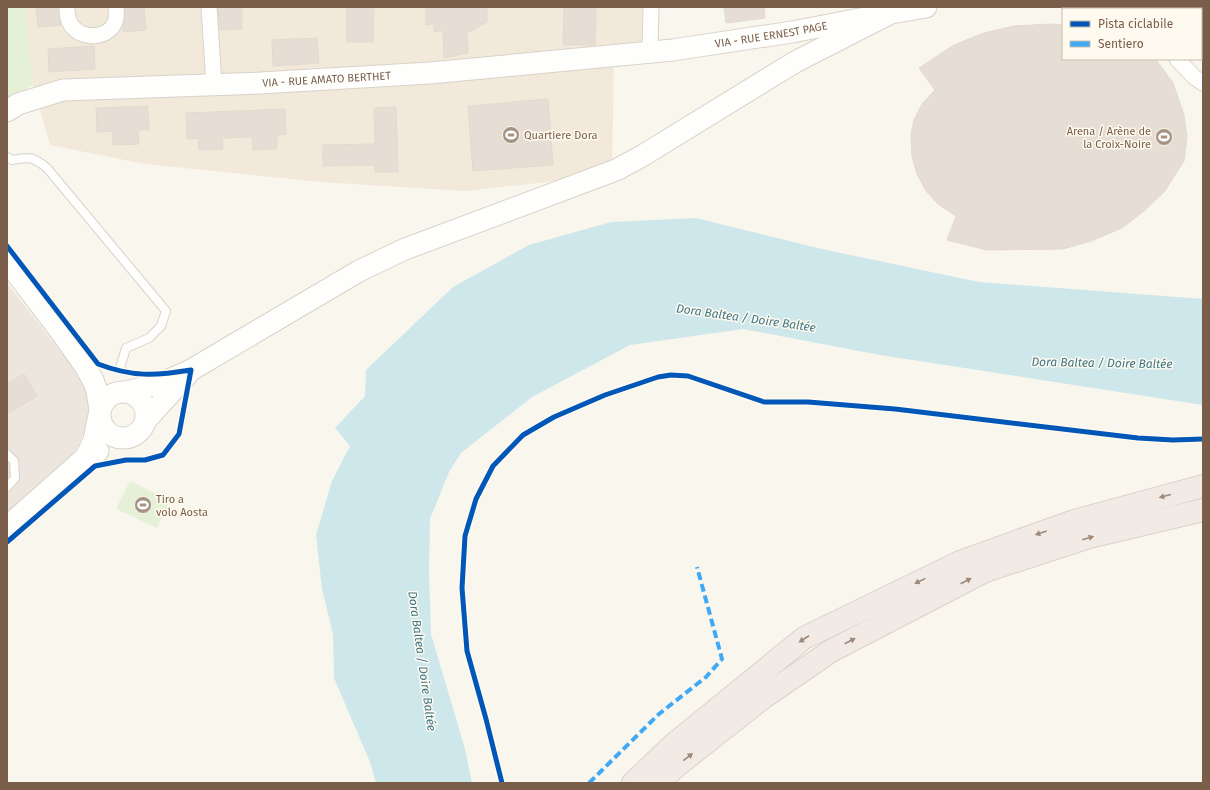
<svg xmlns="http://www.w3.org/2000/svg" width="1210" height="790" viewBox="0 0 1210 790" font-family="'Fira Sans',sans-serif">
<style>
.residential{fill:#f2e9db}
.industrial{fill:#ede6de}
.green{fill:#e4f1d7}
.water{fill:#cee7ea}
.building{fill:#e6ded5;stroke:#e3d9cf}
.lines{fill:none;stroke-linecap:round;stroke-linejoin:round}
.lane-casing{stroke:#d8d3cc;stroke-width:10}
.street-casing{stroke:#d8d3cc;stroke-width:17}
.secondary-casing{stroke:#d9d2c9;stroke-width:23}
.highway-casing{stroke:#dad2ca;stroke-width:24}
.lane{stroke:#fefefc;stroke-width:8}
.street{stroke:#fefefc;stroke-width:15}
.secondary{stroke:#fefefc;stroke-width:21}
.highway{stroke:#f2eae5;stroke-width:22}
.quiet{stroke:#3fa9f5;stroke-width:4;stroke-dasharray:8 4;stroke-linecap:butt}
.cycleway-casing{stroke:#fffaf0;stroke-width:8}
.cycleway{stroke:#0057b8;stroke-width:5}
.oneway{fill:#9e8878}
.labels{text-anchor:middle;stroke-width:3;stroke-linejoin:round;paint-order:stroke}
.street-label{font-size:11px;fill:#7a5e4a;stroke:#fffaf0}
.poi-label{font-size:11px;fill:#7a5e4a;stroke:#fffaf0;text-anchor:start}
.water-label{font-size:12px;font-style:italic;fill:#3f7787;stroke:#fffaf0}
</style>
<rect width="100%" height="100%" fill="#f9f6ee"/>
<polygon class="residential" points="25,7 651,7 650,51 614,55 612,175 465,191 321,182 145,164 50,145 33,85"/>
<polygon class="industrial" points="7,283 75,370 84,384 89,405 85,431 74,454 7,513"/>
<g class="green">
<polygon points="7,7 25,7 33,85 7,100"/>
<polygon points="130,481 170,501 157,528 116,509"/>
</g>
<polygon class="water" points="696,218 822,249 979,282 1203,299 1203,405 880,355 743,329 630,345 532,397 461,453 449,472 430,519 429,571 431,634 465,749 472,783 376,783 370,762 334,678 333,634 322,589 316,535 332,481 350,446 335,428 365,396 366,370 453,287 529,245 611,222"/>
<g class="building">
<polygon points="36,7 58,7 61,25 38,27"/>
<polygon points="125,7 144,7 146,30 123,32 123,26 125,17"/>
<polygon points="218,7 242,7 242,29 220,30"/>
<polygon points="347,7 374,7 373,42 347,42"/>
<polygon points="426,7 487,7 487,22 467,33 468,53 444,58 443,30 434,32 434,24 426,25"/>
<polygon points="564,7 596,7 595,45 563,45"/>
<polygon points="724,7 764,7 765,18 726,23"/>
<polygon points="1051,24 1063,25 1063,59 1153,59 1157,61 1173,83 1184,115 1187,138 1184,161 1164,192 1145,210 1122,228 1091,241 1063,249 987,250 947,240 956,216 938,204 926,191 917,174 912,156 911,135 914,120 922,104 935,90 919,68 954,45 984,33 1014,26"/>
<polygon points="317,38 319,63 273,66 272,40"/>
<polygon points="94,46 95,69 49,72 48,49"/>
<polygon points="548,99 553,165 473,171 468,106"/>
<polygon points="148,106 149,130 138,130 139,144 113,145 112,131 97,132 96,108"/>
<polygon points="396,107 398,172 375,172 375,165 323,166 323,145 375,144 374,108"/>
<polygon points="285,109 286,134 277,135 277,149 253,150 252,137 222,138 223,149 199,150 198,138 187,139 186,113"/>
<polygon points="24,374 37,396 7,414 7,384"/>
</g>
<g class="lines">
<g class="lane-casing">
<g id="lane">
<path d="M7,157l5,3c18,-3 20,-4 35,8l119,143 -5,15 -12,12 -23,10 -6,20"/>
<polyline points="7,454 14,461 15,478 7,487"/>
</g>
</g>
<g class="street-casing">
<g id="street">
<path d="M67,7c0,6 0,12 4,18 11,16 40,14 45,-6 1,-3 0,-8 0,-12"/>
<polyline points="209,7 214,85"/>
<polyline points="1161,7 1161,9"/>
<polyline points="650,51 651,7"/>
<polyline points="1177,59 1194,77 1203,83"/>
</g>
</g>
<g class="secondary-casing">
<g id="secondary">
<path id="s1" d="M7,111l11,-7 45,-14 197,-7 170,-10 243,-23 119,-18 99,-19"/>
<polyline points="7,261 61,332 85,366 93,380 97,391 100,410 94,440 86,457"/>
<polyline points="127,392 164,382 191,370 359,271 405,249 616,170 642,156 795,62 891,13 926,7"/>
<circle cx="123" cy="415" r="23"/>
<polyline points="146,420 187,375"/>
<polyline points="7,527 86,457 98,451"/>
</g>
</g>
<g class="highway-casing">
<g id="highway">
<polyline points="633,783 674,744 804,638 960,562 1074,521 1203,486"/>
<polyline points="659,783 674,768 764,697 831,651 985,571 1089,537 1203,510"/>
</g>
</g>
<use href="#lane" class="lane"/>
<use href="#street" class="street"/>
<use href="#secondary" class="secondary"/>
<use href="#highway" class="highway"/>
<polyline class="quiet" points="589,783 659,714 706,677 722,659 697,567"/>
<g class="cycleway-casing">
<g id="cycleway">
<path d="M7,246l91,118c34,13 57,12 93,6l-12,64 -16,21 -18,5h-19l-31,6 -88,76"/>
<polyline points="502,783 486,719 467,651 462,588 465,536 476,499 493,466 523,435 554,417 605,395 658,377 671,375 688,376 764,402 808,402 895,409 1138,438 1173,440 1203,439"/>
</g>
</g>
<use href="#cycleway" class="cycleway"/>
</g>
<defs><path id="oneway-solid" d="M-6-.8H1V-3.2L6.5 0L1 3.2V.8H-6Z"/></defs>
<g class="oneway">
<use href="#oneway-solid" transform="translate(1165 496) rotate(165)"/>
<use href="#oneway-solid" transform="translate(1041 533) rotate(161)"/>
<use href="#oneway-solid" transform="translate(1088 538) rotate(-16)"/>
<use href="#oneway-solid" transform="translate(920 581) rotate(154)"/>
<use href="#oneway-solid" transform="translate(966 581) rotate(-27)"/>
<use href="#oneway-solid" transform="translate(804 639) rotate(147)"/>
<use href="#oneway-solid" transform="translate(850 641) rotate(-27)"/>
<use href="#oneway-solid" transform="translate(688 757) rotate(-38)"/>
</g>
<defs>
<g id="stadium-disc" transform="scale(0.9)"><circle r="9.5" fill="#a69383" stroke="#fffaf0"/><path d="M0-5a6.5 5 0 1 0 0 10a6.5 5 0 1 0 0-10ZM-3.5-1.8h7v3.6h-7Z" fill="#fff"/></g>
</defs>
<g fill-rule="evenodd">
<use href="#stadium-disc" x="511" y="135"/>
<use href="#stadium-disc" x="1164" y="137"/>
<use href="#stadium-disc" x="143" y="505"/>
</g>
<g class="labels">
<g class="street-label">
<text dy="4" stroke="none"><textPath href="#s1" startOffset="771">VIA - RUE ERNEST PAGE</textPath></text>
<text dy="4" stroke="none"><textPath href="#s1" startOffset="324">VIA - RUE AMATO BERTHET</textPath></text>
</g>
<g class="poi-label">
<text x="1151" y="135" text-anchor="end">Arena / Arène de<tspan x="1151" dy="13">la Croix-Noire</tspan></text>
<text x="524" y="139">Quartiere Dora</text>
<text x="156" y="503">Tiro a<tspan x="156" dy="13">volo Aosta</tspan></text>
</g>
<g class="water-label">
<text transform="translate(746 318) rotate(8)" y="4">Dora Baltea / Doire Baltée</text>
<text transform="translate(1102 363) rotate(1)" y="4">Dora Baltea / Doire Baltée</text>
<text transform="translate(422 661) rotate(82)" y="4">Dora Baltea / Doire Baltée</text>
</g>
</g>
<rect width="1210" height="790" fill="none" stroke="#7a5e4a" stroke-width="16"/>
<rect x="1062" y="8" width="140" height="52" fill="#fffaf0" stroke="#cabcae"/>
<rect x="1070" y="21" width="20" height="6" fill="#0057b8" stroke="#cabcae"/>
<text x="1098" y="28" font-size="12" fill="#7a5e4a">Pista ciclabile</text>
<rect x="1070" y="41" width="20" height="6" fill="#3fa9f5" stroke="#cabcae"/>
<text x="1098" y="48" font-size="12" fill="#7a5e4a">Sentiero</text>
</svg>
